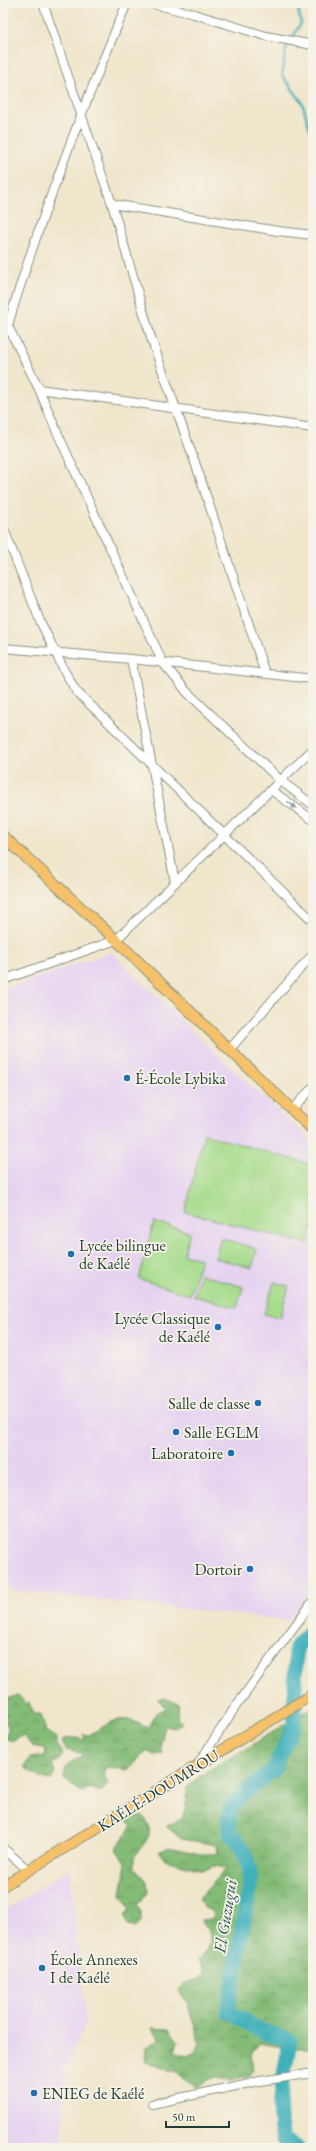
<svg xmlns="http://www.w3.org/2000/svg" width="316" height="2151" viewBox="0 0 316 2151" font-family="'EB Garamond',serif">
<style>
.built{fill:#e5d3f1}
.forest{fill:url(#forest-crowns);stroke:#527c56}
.pitch{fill:#a6db8b;stroke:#628c60}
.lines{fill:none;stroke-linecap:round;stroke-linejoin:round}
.stream{stroke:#41b0bb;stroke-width:2.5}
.river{stroke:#41b0bb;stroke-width:15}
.minor-casing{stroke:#889280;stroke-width:10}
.major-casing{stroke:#889280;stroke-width:12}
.minor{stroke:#fff;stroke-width:8}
.major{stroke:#f5c16b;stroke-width:10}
.oneway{fill:#8f9e9a}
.poi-dot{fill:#1f6fb2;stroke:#f7f3e8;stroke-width:1.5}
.labels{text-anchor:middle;stroke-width:3.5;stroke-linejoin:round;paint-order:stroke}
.poi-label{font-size:16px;fill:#1f3d34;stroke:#f7f3e8;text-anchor:start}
.street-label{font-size:16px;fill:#1f3d34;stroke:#f7f3e8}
.water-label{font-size:17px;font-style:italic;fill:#285a56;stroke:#f7f3e8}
</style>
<defs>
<pattern id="forest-crowns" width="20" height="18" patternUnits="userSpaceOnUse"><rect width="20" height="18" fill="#84bb77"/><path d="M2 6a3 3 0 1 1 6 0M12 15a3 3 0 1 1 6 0" fill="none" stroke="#6b9962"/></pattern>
</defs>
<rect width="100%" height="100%" fill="#f7f3e8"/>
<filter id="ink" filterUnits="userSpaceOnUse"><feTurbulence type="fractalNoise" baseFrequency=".025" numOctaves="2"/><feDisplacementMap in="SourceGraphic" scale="8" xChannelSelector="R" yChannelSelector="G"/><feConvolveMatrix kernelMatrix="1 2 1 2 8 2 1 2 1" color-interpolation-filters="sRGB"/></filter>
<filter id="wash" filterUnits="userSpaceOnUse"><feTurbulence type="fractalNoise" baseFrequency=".012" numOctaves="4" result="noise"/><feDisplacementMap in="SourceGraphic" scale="16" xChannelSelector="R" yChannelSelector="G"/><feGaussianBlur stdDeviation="0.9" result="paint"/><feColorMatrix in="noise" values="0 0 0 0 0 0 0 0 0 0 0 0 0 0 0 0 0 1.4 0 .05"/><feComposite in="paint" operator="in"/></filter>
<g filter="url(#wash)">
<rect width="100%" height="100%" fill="#f0e6cc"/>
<g class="built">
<polygon points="111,952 194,1033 313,1143 313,1585 289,1620 11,1590 3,1571 3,990"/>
<polygon points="70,1869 86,2023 65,2067 62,2148 3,2148 3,1912"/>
</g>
<g class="forest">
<polygon points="18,1695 26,1704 29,1702 33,1714 41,1714 46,1732 56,1737 56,1745 63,1754 59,1761 52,1763 55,1773 51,1780 40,1778 24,1767 30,1758 45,1756 46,1749 32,1746 24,1736 20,1736 14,1741 3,1738 8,1731 8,1724 3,1723 3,1700"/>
<path d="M165,1698l14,6 -2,14 5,5 -6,4 -11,-1 -5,21 2,7 -8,1 -7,-4c-9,5 -10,13 -19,19l-22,-3 -3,6 5,11 -7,8 -10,-4 -10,4 -17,-14c0,-14 7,-16 18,-22l-1,-3 -15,-3 -4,-7 1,-3 8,-3 15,3 -4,-6 7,1c24,-13 29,-23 56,-8l5,-1 6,-13 10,-5 -8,-8z"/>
<path d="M313,1707v341h-22l-32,-5 -8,12 2,14 -5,8c-7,2 -13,3 -20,3 -16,-2 -16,-5 -30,7l-14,-8 -7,-7 -14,-3 -17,-7 1,-15 13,-8 -8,-11 17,1 9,12 -3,11 12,4 8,-4 5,-9 -13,-41 -8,-12 6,-7 15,-4 4,-7 -6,-12c14,-15 17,-24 3,-40l11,-1 1,-8 -9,-3 -5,-10 28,-30 -13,-2 -12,4 -37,-10 -6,-8 10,-5 31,7h18l-1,-9 -36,-6 -15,-13 16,-7 5,-18v-15l22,-16 43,-25z"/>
<path d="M142,1815c16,19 3,26 -8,42v10l13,14 1,12 -11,12 4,7v9l-5,6 -8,-2 -3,-9 5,-7 -9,-15 5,-30 -10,-15 16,-24 -7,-5z"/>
</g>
<g class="pitch">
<polygon points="204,1134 313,1165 313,1224 308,1244 185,1212"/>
<polygon points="154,1222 190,1232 183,1255 201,1259 190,1295 139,1279"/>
<polygon points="221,1238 257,1249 252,1268 215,1258"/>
<polygon points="200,1274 243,1287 237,1308 194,1296"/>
<polygon points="274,1282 289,1286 280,1318 264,1314"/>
</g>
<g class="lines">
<polyline class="stream" points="297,3 301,23 286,49 282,75 302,102 313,140"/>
<path class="river" d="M297,2148l-14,-9c-9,-37 2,-63 7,-99l-25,-7 -37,-21 23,-133c-2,-19 -8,-34 -22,-47v-22l13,-15 32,-26 20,-44 2,-78 17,-18"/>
</g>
</g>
<g filter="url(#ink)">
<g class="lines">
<g class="minor-casing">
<g id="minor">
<polyline points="43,3 112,204 152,341 198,471 265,673"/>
<polyline points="149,3 194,14 266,36 313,45"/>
<polyline points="112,204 278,231 313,235"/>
<polyline points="3,316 39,389 57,432 163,663 187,692 281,781 313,805"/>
<path d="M3,334l5,-9c33,-110 74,-216 119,-322"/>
<polyline points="39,389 313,428"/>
<polyline points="3,527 40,621 65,672 76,691 313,921"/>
<polyline points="3,648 131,659 313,679"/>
<polyline points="131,659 175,882"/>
<polyline points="271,790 313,820"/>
<polyline points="3,980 116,940 313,749"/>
<polyline points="229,1050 313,954"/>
<polyline points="292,1110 313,1087"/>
<polyline points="198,1764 236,1706 313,1601"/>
<polyline points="3,1848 28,1870"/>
<polyline points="152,2104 254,2082 313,2073"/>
</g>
</g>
<g class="major-casing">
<g id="major">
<polyline points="3,836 116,940 313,1130"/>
<polyline points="3,1886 313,1694"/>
</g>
</g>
<use href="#minor" class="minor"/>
<use href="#major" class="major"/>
</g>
<defs><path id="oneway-solid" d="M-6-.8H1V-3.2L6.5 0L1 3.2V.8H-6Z"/></defs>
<use class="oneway" href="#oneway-solid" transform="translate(292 805) rotate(36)"/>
</g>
<g class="poi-dot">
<circle cx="127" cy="1078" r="4"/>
<circle cx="71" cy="1254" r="4"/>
<circle cx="218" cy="1327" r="4"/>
<circle cx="258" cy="1403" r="4"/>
<circle cx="176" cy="1432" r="4"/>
<circle cx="231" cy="1453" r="4"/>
<circle cx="250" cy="1569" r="4"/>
<circle cx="42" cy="1968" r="4"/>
<circle cx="34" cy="2093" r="4"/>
</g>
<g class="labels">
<g class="poi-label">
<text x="135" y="1084">É-École Lybika</text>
<text x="79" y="1251">Lycée bilingue<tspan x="79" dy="18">de Kaélé</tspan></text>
<text x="210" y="1324" text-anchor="end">Lycée Classique<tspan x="210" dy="18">de Kaélé</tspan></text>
<text x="250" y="1409" text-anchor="end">Salle de classe</text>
<text x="184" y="1438">Salle EGLM</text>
<text x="223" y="1459" text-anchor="end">Laboratoire</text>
<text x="242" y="1575" text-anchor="end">Dortoir</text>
<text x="50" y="1965">École Annexes<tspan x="50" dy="18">I de Kaélé</tspan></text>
<text x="42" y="2099">ENIEG de Kaélé</text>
</g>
<g class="street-label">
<text transform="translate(158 1790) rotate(-32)" y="6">KAÉLÉ-DOUMROU</text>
</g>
<g class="water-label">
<text transform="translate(225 1916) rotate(-81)" y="6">El Guzugui</text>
</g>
</g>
<rect width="316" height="2151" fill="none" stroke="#f7f3e8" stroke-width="16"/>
<path d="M166 2121v6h63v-6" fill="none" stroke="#1f3d34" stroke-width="2"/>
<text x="172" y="2121" font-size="12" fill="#1f3d34" stroke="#f7f3e8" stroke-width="3" paint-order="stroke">50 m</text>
</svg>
